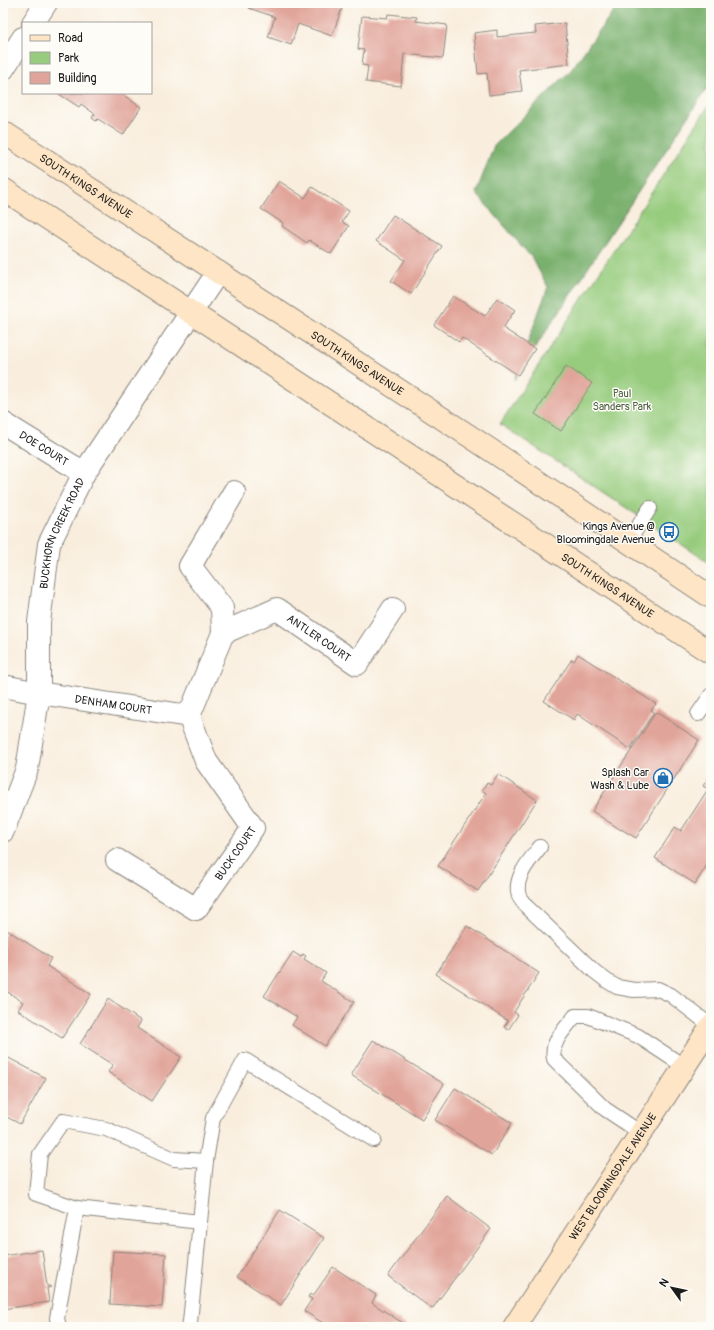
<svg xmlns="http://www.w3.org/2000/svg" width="714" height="1330" viewBox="0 0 714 1330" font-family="Pangolin,sans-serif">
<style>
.green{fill:#97cc7e;stroke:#5a744d}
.forest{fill:#79b06d;stroke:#4a6644}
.building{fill:#e1a49a}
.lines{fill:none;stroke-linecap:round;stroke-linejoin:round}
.lane-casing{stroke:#8a857d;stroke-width:16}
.street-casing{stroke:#8a857d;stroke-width:24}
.secondary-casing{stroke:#8a857d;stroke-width:24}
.lane{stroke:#fff;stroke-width:14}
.street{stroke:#fff;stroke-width:22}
.secondary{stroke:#fde5c5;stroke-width:22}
.labels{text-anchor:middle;stroke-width:3;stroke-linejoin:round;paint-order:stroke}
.street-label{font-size:11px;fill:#1c1c1c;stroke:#fdfcf7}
.park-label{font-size:11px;fill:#4d6243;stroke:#fdfcf7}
.poi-label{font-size:11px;fill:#1c1c1c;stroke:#fdfcf7;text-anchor:end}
</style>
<rect width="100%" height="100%" fill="#fdfcf7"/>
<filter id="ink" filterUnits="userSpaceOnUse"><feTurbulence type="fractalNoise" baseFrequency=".025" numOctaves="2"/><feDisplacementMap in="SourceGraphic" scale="8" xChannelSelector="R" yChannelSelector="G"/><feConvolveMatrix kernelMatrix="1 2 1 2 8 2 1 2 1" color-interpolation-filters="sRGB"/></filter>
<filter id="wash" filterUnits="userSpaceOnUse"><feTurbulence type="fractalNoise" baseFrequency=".012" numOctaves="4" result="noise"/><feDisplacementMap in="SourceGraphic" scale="16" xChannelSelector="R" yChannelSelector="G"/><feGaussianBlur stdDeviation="0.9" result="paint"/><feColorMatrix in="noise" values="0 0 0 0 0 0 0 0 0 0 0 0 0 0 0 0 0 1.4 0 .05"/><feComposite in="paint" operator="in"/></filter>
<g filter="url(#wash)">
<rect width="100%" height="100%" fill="#f9eede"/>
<polygon class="green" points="711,102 711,564 500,424"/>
<polygon class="forest" points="619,3 711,3 711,82 514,380 548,287 532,258 476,193 494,146 571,70"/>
<g id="blocks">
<g class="building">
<polygon points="251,3 326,3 342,8 332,36 298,24 291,45 268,37 275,17 249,8"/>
<polygon points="388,14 417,17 416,21 447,25 443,58 404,54 401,86 366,82 368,66 362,65 364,50 358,49 362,16 387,18"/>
<polygon points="565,23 569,64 519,70 522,91 489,95 487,73 478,74 474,33 497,30 497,37 536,33 535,26"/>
<polygon points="60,93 120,93 141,107 123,135 98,119 96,121 92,118 95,114 81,104 79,107 59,94"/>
<polygon points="279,181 305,198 312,187 349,211 342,222 349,226 331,254 309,240 307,243 282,226 283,223 261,209"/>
<polygon points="393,215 442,246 411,294 391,281 405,260 376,241"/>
<polygon points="453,296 485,316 497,298 515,310 503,328 535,349 518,375 462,338 459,342 434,325"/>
<polygon points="566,366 592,383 561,431 535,414"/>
<polygon points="578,654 656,704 651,710 654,712 630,749 577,714 574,720 544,701 572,659 574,661"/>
<polygon points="656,712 699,740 636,838 621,829 621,830 592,811"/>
<polygon points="711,773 711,845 708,849 711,851 711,859 695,884 655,858 675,827 681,831 708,789 703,786"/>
<polygon points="498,774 537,800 478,891 438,866 486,793 482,790 487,783 491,785"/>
<polygon points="467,926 539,973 514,1012 518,1015 508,1030 504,1027 508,1021 436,974"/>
<polygon points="7,930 51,958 47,966 91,994 62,1038 18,1010 23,1002 3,989 3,937"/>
<polygon points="293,952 301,957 303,954 306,956 304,959 326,973 321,981 354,1002 325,1046 292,1025 297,1017 264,996"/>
<polygon points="108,999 141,1021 137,1028 181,1057 152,1101 108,1072 113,1065 80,1044"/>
<polygon points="373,1040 444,1084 422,1119 351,1075"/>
<polygon points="3,1055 46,1078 20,1124 3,1115"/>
<polygon points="455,1088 512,1123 492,1155 435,1120"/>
<polygon points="447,1196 491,1229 432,1309 388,1276"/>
<polygon points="280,1210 324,1238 281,1305 237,1277"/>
<polygon points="42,1250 47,1286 51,1286 52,1287 47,1288 49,1302 3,1309 3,1256"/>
<polygon points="113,1251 166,1254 162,1307 110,1304"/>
<polygon points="333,1267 376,1295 372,1303 409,1327 329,1327 304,1311 312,1299 308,1297 310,1294 313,1296"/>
</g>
</g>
</g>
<g filter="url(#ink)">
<use href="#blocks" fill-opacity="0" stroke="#8a857d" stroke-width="1"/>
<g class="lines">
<g class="lane-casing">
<g id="lane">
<polyline points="628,542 650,508"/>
<polyline points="698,714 711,695"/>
<path d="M540,847c-10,13 -27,31 -21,49 1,3 5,7 7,10l68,65 13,10 10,6 17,3 24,-1 13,6 40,31"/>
<path d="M641,1133l-36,-24 -51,-50c-4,-17 12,-31 21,-43h13l50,20 47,31"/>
<polyline points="77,1208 36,1194 40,1154 63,1121 106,1129 174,1159 206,1161"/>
<polyline points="59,1327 57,1318 77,1208 200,1222 206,1161 213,1118 245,1060 374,1140"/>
<polyline points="188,1327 190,1322 200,1222"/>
</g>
</g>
<g class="street-casing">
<g id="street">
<polyline points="33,23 46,3"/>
<polyline points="3,69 23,38"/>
<path id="s1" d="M3,423l81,50"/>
<path id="s2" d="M223,633l54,-24 80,55 36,-55"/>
<path id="s3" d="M3,686l36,7 150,23"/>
<polyline points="189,716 223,633 222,608 190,566 234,492"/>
<path id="s4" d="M3,831l24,-62 12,-76v-71l10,-78 35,-71 134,-201"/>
<path id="s5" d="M117,860l79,49 57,-81 -47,-67 -17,-45"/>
</g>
</g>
<g class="secondary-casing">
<g id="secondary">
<path id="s6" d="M3,132l474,309 234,156"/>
<path id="s7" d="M3,189l708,464"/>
<path id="s8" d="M514,1327l197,-301"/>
</g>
</g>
<use href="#lane" class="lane"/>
<use href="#street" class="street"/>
<use href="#secondary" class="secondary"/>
</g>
</g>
<defs>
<g id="bus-ring" transform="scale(1)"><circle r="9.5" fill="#fdfcf7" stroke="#1f6fb2" stroke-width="1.5"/><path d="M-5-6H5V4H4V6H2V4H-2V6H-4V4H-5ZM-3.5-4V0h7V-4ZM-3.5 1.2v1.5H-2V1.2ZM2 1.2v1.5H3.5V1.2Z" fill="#1f6fb2"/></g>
<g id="shop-ring" transform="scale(1)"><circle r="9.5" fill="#fdfcf7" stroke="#1f6fb2" stroke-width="1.5"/><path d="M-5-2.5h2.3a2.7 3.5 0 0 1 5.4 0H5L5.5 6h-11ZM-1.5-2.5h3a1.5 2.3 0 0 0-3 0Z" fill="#1f6fb2"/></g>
</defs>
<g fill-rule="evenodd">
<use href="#bus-ring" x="669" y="532"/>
<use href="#shop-ring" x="663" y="778"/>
</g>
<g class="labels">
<g class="street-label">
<text dy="4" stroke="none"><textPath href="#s6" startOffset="99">SOUTH KINGS AVENUE</textPath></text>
<text dy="4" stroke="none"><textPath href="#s6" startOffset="423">SOUTH KINGS AVENUE</textPath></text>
<text dy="4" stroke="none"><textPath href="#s1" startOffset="48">DOE COURT</textPath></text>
<text dy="4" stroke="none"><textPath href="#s4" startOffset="307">BUCKHORN CREEK ROAD</textPath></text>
<text dy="4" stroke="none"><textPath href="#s7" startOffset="723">SOUTH KINGS AVENUE</textPath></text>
<text dy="4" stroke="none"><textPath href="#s2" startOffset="110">ANTLER COURT</textPath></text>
<text dy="4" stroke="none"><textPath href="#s3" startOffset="112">DENHAM COURT</textPath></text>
<text dy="4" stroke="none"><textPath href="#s5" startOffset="161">BUCK COURT</textPath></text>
<text dy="4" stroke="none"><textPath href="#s8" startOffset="180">WEST BLOOMINGDALE AVENUE</textPath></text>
</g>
<g class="park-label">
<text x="622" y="397">Paul<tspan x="622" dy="13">Sanders Park</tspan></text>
</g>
<g class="poi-label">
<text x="655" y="530">Kings Avenue @<tspan x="655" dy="13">Bloomingdale Avenue</tspan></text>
<text x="649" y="776">Splash Car<tspan x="649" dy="13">Wash &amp; Lube</tspan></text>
</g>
</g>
<rect width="714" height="1330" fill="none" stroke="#fdfcf7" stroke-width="16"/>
<rect x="22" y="22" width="130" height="72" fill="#fdfcf7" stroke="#a3a29f"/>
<rect x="30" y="35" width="20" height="6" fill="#fde5c5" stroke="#a3a29f"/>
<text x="58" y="42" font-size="12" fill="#1c1c1c">Road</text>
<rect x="30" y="52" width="20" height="12" fill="#97cc7e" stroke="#a3a29f"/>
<text x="58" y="62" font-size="12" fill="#1c1c1c">Park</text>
<rect x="30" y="72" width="20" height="12" fill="#e1a49a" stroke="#a3a29f"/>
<text x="58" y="82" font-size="12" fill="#1c1c1c">Building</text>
<g transform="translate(672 1288) rotate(303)" stroke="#fdfcf7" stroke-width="3" paint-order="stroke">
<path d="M0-3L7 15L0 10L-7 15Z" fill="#1c1c1c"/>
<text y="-6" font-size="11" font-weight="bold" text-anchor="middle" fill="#1c1c1c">N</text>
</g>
</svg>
